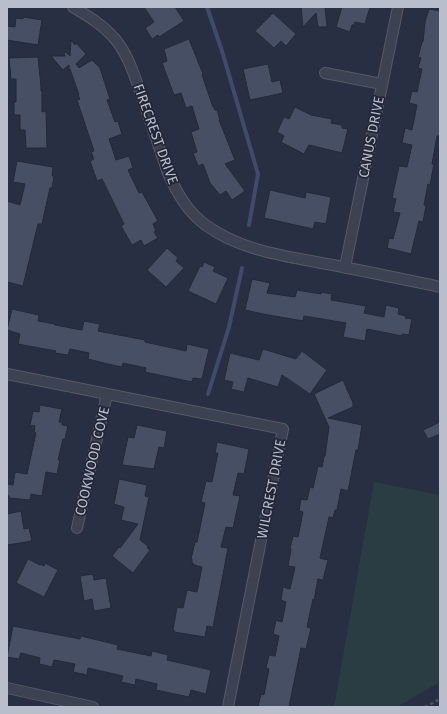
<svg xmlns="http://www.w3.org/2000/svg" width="447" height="714" viewBox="0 0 447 714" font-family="'Fira Sans',sans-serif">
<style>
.green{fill:#2a3d43}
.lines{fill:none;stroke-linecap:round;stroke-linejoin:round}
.stream{stroke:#3f4b6b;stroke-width:4}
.building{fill:#474f64;stroke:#232939}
.street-casing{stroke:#545a69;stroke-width:12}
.path{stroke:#485a60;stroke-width:2.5;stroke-dasharray:3 3;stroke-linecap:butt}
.street{stroke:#3c4252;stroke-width:10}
.labels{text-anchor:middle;stroke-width:3.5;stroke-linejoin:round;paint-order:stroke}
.street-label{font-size:14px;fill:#b9becc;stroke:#212738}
</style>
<rect width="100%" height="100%" fill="#282f42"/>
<polygon class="green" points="374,482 440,495 440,682 397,707 334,707"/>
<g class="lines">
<g class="stream">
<polyline points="207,7 222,51 258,174 249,225"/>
<polyline points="208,394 229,327 242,268"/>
</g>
</g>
<g class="building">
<polygon points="144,7 175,7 184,21 159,37 158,35 152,39 145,28 154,22"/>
<polygon points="301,7 325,7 327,27 318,27 316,13 303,27"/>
<polygon points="342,7 370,7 365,24 355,22 354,25 352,25 350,32 336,27"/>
<polygon points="429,9 440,11 440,136 437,136 432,164 434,164 430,185 428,184 424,205 426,206 423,222 419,221 411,254 387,248 389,238 393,239 400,213 393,212 396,199 392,198 399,166 407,167 412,145 402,143 405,128 412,130 417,105 409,103 412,91 417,92 422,69 418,68 421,58 418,57 422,42 423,42 425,22"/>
<polygon points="273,13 296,34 286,46 281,41 274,48 255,31"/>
<polygon points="23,17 42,20 38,45 7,40 7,26 15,27 16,18 23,19"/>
<polygon points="189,39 203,74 202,75 213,107 214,107 215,110 217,110 220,120 219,120 235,160 225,164 245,191 232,200 226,191 220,195 210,183 203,164 198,166 193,153 197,152 191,132 199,129 192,106 186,108 181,93 174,95 162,63 167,61 164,49"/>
<polygon points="71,40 75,45 76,43 86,54 76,64 79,68 92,60 100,68 110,99 107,100 115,122 118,121 122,134 109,139 116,160 129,156 133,168 128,170 139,193 142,192 158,221 153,224 156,231 154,232 158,238 144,246 141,240 132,245 121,226 124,224 102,179 97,181 90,161 94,159 91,152 94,151 77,100 80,99 78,95 79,95 70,69 69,71 69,65 63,70 51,56 65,56 64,53 66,52 70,56"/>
<polygon points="38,57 41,87 41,91 42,91 42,112 46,111 47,148 26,148 25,130 20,130 20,115 14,115 14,102 16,102 16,79 11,79 9,58"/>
<polygon points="268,64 272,82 280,80 283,93 250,100 243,69"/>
<polygon points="295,107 311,115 332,119 331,123 342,125 342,128 348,129 342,153 309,145 304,154 281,142 284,136 277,132 284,117 289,119"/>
<polygon points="17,161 53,167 52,176 54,176 52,188 50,188 42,224 38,224 23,286 7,282 7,201 20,205 25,184 13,182"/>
<polygon points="270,190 305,198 306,192 331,197 326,224 315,222 313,229 264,218"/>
<polygon points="167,248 178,258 176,261 184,268 166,287 147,270"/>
<polygon points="204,262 215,267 213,271 228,278 216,304 188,291 200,266 202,267"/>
<polygon points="252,279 270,283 267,293 295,297 297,290 321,294 321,292 332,294 331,300 366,306 364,313 384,317 386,305 399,308 398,314 406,316 405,318 412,319 409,335 402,334 402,336 367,329 365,341 343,337 346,323 304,316 303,321 263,314 245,310"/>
<polygon points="12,309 39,315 38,321 55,324 55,325 82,330 84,321 100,324 98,331 145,340 145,342 186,351 187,344 209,349 202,379 193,378 192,382 145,372 146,368 123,363 122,367 108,364 88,359 89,353 70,349 68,355 55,353 56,351 18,344 20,334 7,330"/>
<polygon points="263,349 296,359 302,351 327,370 310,394 282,375 278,387 248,378 244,392 231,389 233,382 224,380 230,353 259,360"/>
<polygon points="343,380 353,403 353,407 328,418 362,425 358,450 356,450 348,491 341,489 337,510 335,510 333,518 329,517 320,558 328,560 323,580 318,579 314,600 313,599 307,627 311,628 306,649 301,648 289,707 258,707 261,694 264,695 269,669 266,668 269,655 275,656 279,636 273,634 276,620 282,622 286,602 281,600 283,587 290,589 295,567 288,566 291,549 290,548 293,536 298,537 303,512 299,511 301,499 307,500 310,487 313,488 318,466 322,467 324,456 325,456 329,427 314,394"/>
<polygon points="40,405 62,409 59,422 62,422 62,425 68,426 65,439 63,439 58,460 60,460 57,474 46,472 42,496 31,494 30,500 9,498 9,496 7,495 7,484 13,485 15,472 27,474 36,433 34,432 35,426 30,425 33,411 39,412"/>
<polygon points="440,422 440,434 428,439 423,430"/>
<polygon points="137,425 167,431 164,448 159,447 154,469 122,465 128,437 134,438"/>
<polygon points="217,442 249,449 244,474 238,473 233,495 240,496 233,528 226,527 221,547 228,548 213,627 207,626 205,637 174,632 174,630 173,630 177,607 183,608 187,590 197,592 202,567 194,565 194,564 192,563 192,559 191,559 195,542 197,542 205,503 201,502 206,481 212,482 218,453 215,453"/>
<polygon points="119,479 147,485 145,496 149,497 140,540 148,546 147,548 150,550 133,573 112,556 119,547 120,548 138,524 121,520 124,507 114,504"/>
<polygon points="21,511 24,529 29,528 32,541 7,545 7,514"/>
<polygon points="28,559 40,565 40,564 44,566 45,563 58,570 44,597 16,583"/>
<polygon points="93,574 94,580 106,578 111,608 94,611 92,599 84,601 80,576"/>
<polygon points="13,626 80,639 81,636 118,645 117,649 151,656 152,651 168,655 167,660 211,670 206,694 191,690 189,697 156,690 157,684 136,679 135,685 121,682 123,676 88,668 87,675 73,672 75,664 54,660 52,667 39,664 40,658 21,653 19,659 7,657"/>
</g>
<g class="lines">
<g class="street-casing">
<g id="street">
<path d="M73,7c15,9 30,18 42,32 15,18 21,42 29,64 8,23 16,47 24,70 9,20 20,40 39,53 35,25 79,30 120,38 38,7 75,15 113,23"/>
<polyline points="325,73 382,84"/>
<polyline points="345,267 398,7"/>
<polyline points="7,374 283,429 228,707"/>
<polyline points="77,528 107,394"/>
<polyline points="7,688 93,707"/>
</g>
</g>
<polyline class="path" points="425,707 440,699"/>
<use href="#street" class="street"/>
</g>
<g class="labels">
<g class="street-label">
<text transform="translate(156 134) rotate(70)" y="5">FIRECREST DRIVE</text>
<text transform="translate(371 137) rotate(-79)" y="5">CANUS DRIVE</text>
<text transform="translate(92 461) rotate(-77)" y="5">COOKWOOD COVE</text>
<text transform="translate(271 489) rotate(-79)" y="5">WILCREST DRIVE</text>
</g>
</g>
<rect width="447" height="714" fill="none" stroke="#b9becc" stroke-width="16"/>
</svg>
